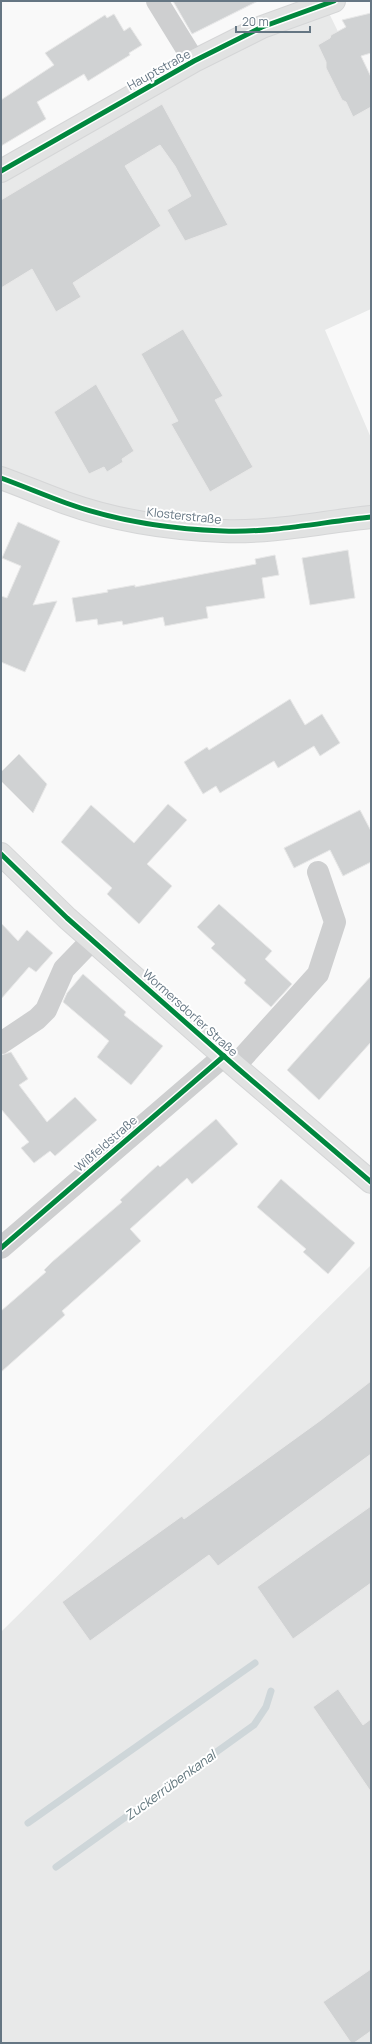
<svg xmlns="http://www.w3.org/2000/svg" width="372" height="2044" viewBox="0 0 372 2044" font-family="Manrope,sans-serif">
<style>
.built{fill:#e8e9e9}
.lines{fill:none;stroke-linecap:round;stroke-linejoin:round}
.stream{stroke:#ced6d9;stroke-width:7}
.building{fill:#d0d2d3;stroke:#e8e8e8}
.secondary-casing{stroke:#d5d6d7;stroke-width:24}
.street{stroke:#cecfd0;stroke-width:22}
.secondary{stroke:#e1e2e2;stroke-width:22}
.cycleway-casing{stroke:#fff;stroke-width:8}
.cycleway{stroke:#00873e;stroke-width:5}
.labels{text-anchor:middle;stroke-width:4;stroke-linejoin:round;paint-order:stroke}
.street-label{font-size:12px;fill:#657683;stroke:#fff}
.water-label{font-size:13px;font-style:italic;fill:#60757c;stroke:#fff}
</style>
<rect width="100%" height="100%" fill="#f9f9f9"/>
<g class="built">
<polygon points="324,3 371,99 371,309 325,330 371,438 371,517 168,527 1,478 1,171"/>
<polygon points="371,1265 371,2043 1,2043 1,1632"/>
</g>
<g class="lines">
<g class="stream">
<polyline points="28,1823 255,1663"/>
<polyline points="56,1867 254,1725 266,1707 271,1691"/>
</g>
</g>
<g class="building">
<polygon points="173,1 258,1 192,34"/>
<polygon points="371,13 371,53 361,56 371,77 371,107 353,117 346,102 342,100 326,68 326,62 318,45 330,38 331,35 346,27 342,20"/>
<polygon points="114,14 124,31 130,27 142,45 129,53 130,55 88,81 84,74 37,102 46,119 1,146 1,100 54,65 45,53 105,15 107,18"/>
<polygon points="162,104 228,225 185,241 167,210 191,196 175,166 160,145 125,166 161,226 73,283 81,297 56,312 32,269 1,288 1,200"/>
<polygon points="183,329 223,396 215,400 253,467 210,492 171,424 178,421 141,354"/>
<polygon points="96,384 134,451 122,459 123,462 107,472 104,467 89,474 54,412"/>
<polygon points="18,522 60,541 33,605 57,601 25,672 1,662 1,596 7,598 21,566 2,558"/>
<polygon points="348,550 355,598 310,605 302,558"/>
<polygon points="275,555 279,575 262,578 265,598 206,607 208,618 165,626 163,617 123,625 122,621 98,625 97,619 76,622 72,598 108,592 107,590 135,585 135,587 256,564 255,559"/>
<polygon points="290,699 305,725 322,714 340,743 320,756 314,746 278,768 274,761 220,793 216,786 203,794 184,762 207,747 209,750"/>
<polygon points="19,754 47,784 33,813 1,781 1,772"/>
<polygon points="168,804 187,820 147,864 172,886 139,924 107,894 112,888 61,842 91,805 134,843"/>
<polygon points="360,810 371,831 371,862 343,876 330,850 294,868 284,848"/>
<polygon points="219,904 272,951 265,959 292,984 271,1007 244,983 246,980 211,948 215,944 197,927"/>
<polygon points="1,923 18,941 27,930 53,953 36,972 29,967 1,999"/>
<polygon points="83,974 126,1012 124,1015 163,1046 131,1085 97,1057 109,1041 63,1002 67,993"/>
<polygon points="371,976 371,1042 319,1100 287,1070"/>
<polygon points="11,1052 28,1079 19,1085 47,1122 75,1097 97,1120 55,1156 50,1151 34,1163 21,1148 29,1142 1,1109 1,1055"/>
<polygon points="216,1119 238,1144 192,1184 187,1178 130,1229 141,1241 62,1311 65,1315 1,1372 1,1311 46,1272 44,1270 52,1262 122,1202 120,1200 158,1165 160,1167"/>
<polygon points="281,1179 355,1243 328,1274 303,1252 306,1249 257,1207"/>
<polygon points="371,1381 371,1454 218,1566 209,1555 90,1641 62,1602 182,1516 184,1519 321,1420"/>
<polygon points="371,1506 371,1583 293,1639 257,1587"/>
<polygon points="338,1689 363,1725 371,1719 371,1792 313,1707"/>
<polygon points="371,1969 371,2031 354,2043 351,2043 323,2002"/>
</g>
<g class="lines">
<g class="secondary-casing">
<g id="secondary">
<polyline points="1,171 194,61 262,27 334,1"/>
<path d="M1,478c22,8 43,17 65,25 50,18 104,26 157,28 50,2 99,-9 148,-14"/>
<polyline points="1,854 67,918 235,1066 371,1182"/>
</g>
</g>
<g class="street">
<polyline points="157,1 194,61"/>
<polyline points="1,1043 37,1019 46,1010 64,969 92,940"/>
<polyline points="235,1066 318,974 335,922 318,872"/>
<polyline points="1,1248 224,1056"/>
</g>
<use href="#secondary" class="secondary"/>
<g class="cycleway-casing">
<g id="cycleway">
<polyline points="1,171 194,61 262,27 334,1"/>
<path d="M1,478c22,8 43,17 65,25 50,18 104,26 157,28 50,2 99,-9 148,-14"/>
<polyline points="1,854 67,918 235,1066 371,1182"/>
<polyline points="1,1248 224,1056"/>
</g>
</g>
<use href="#cycleway" class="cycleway"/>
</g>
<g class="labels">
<g class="street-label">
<text transform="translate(159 70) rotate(-29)" y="4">Hauptstraße</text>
<text transform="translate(184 516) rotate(6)" y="4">Klosterstraße</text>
<text transform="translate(190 1013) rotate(42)" y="4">Wormersdorfer Straße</text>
<text transform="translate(106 1144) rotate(-41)" y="4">Wißfeldstraße</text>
</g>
<g class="water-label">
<text transform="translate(170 1785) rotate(-36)" y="5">Zuckerrübenkanal</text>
</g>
</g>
<rect width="372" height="2044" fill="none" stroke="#657683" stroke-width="4"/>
<path d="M236 26v6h74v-6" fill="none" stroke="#657683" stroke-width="2"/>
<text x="242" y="26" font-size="12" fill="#657683" stroke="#ffffff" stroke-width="3" paint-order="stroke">20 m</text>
</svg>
